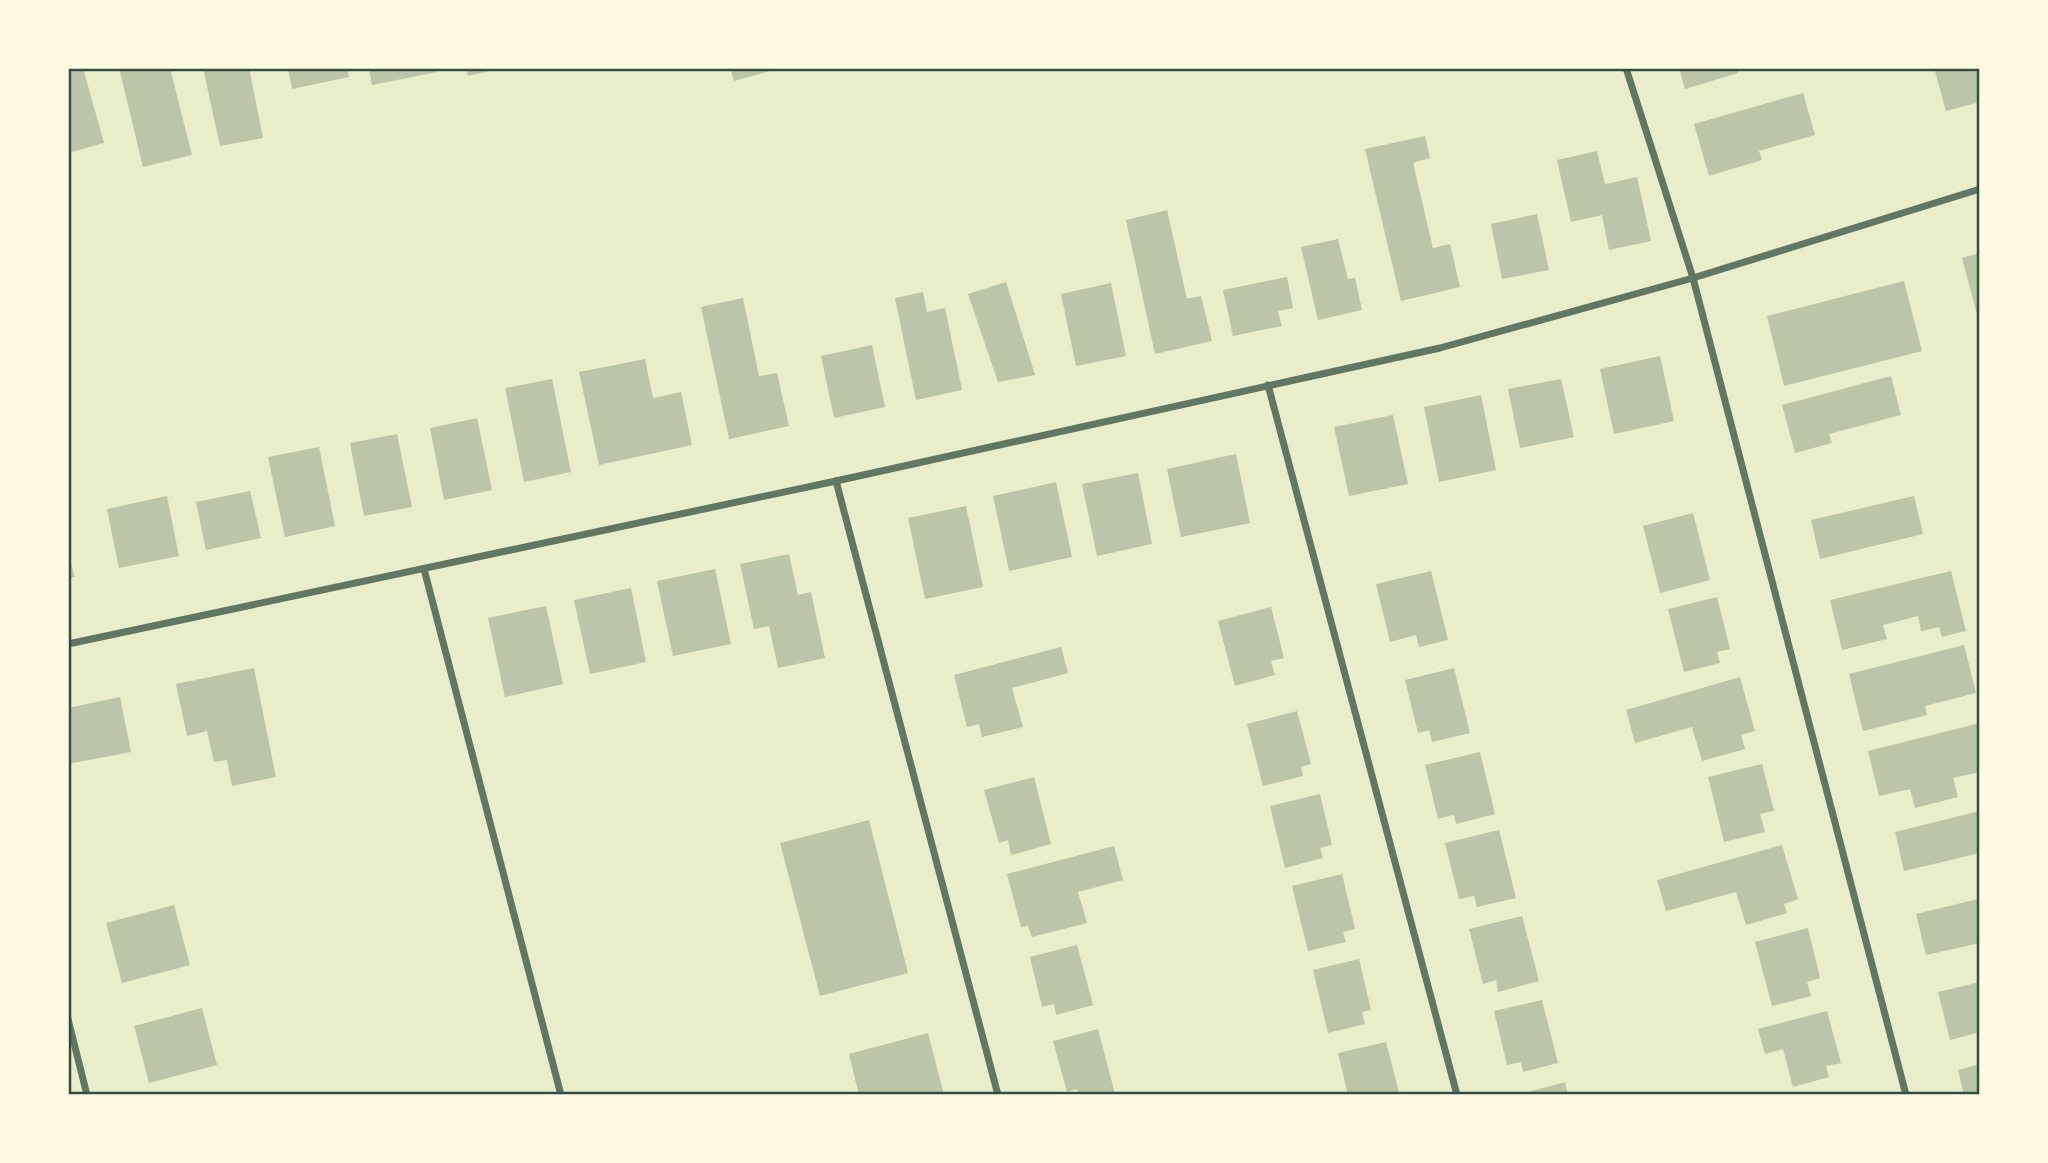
<svg xmlns="http://www.w3.org/2000/svg" width="2048" height="1163" viewBox="0 0 2048 1163" font-family="Rubik,sans-serif">
<style>
.building{fill:#bcc5a7}
.lines{fill:none;stroke-linecap:round;stroke-linejoin:round}
.minor{stroke:#617663;stroke-width:7}
.neatline{fill:none;stroke:#344e41;stroke-width:2.5}
</style>
<rect width="100%" height="100%" fill="#e9edc9"/>
<g class="building">
<polygon points="68,68 83,68 104,143 68,153"/>
<polygon points="119,68 170,68 192,155 143,167"/>
<polygon points="203,68 249,68 263,138 220,146"/>
<polygon points="288,68 347,68 349,77 292,89"/>
<polygon points="369,68 436,68 437,72 372,85"/>
<polygon points="466,68 497,68 498,69 468,76"/>
<polygon points="730,68 777,68 777,69 734,81"/>
<polygon points="1679,68 1737,68 1738,73 1685,89"/>
<polygon points="1934,68 1980,68 1980,102 1946,111"/>
<polygon points="1803,93 1815,135 1759,151 1762,160 1709,176 1694,124"/>
<polygon points="1425,136 1430,158 1413,163 1433,248 1450,244 1460,287 1401,301 1365,149"/>
<polygon points="1597,151 1605,184 1637,177 1651,241 1609,250 1602,215 1571,222 1557,160"/>
<polygon points="1167,210 1187,299 1201,296 1212,341 1155,354 1126,220"/>
<polygon points="1537,214 1549,270 1502,279 1491,224"/>
<polygon points="1338,239 1348,279 1355,278 1362,310 1318,320 1301,247"/>
<polygon points="1980,253 1980,321 1979,322 1962,258"/>
<polygon points="1287,277 1293,308 1278,311 1282,326 1233,336 1223,290"/>
<polygon points="1904,281 1922,351 1784,386 1767,316"/>
<polygon points="1006,282 1035,375 998,382 968,294"/>
<polygon points="1111,283 1126,356 1076,366 1061,294"/>
<polygon points="923,292 927,312 945,308 962,390 916,400 895,298"/>
<polygon points="743,298 759,376 777,373 789,426 729,439 701,307"/>
<polygon points="872,345 885,407 834,418 821,356"/>
<polygon points="1660,356 1674,421 1614,434 1600,369"/>
<polygon points="645,359 653,398 681,392 692,445 599,465 579,372"/>
<polygon points="1891,376 1901,415 1829,434 1832,443 1795,453 1782,405"/>
<polygon points="552,379 571,472 524,482 505,388"/>
<polygon points="1561,379 1574,437 1520,448 1508,389"/>
<polygon points="1481,395 1496,470 1439,482 1424,407"/>
<polygon points="1393,415 1408,484 1349,496 1334,427"/>
<polygon points="477,418 492,490 444,500 430,428"/>
<polygon points="397,434 412,507 364,516 350,443"/>
<polygon points="319,447 335,526 285,537 268,457"/>
<polygon points="1236,454 1250,523 1181,537 1167,469"/>
<polygon points="1138,473 1152,544 1097,556 1082,484"/>
<polygon points="1056,482 1072,557 1009,571 993,496"/>
<polygon points="250,491 261,538 206,550 196,502"/>
<polygon points="167,496 179,556 119,568 107,509"/>
<polygon points="1914,496 1923,534 1820,559 1811,520"/>
<polygon points="966,506 983,587 925,599 908,518"/>
<polygon points="1693,513 1710,580 1660,593 1643,526"/>
<polygon points="68,554 75,577 68,578"/>
<polygon points="789,554 798,595 811,592 825,658 778,668 769,626 754,629 740,564"/>
<polygon points="715,569 731,644 673,656 657,581"/>
<polygon points="1431,571 1448,640 1419,647 1416,635 1390,642 1376,584"/>
<polygon points="1951,571 1966,631 1942,637 1939,627 1921,631 1918,616 1883,625 1887,639 1842,650 1830,600"/>
<polygon points="631,588 646,662 590,674 574,600"/>
<polygon points="1717,597 1730,649 1717,652 1720,663 1684,672 1668,609"/>
<polygon points="546,606 563,684 505,697 488,618"/>
<polygon points="1271,607 1284,658 1271,661 1275,675 1235,686 1218,621"/>
<polygon points="1964,645 1976,693 1925,706 1927,715 1863,731 1849,674"/>
<polygon points="1061,647 1068,673 1012,688 1023,727 982,737 979,724 967,727 954,675"/>
<polygon points="254,668 276,777 232,786 227,760 214,762 207,731 187,736 176,684"/>
<polygon points="1454,668 1470,733 1432,742 1429,730 1418,733 1405,680"/>
<polygon points="1740,677 1755,731 1741,735 1745,749 1702,761 1692,727 1635,743 1626,710"/>
<polygon points="120,697 131,752 68,764 68,708"/>
<polygon points="1297,711 1311,764 1301,767 1303,776 1263,786 1247,724"/>
<polygon points="1980,723 1980,772 1953,778 1958,797 1915,808 1910,789 1879,796 1868,751"/>
<polygon points="1480,752 1495,814 1456,824 1454,815 1438,819 1425,765"/>
<polygon points="1762,764 1774,811 1760,814 1765,832 1724,842 1708,777"/>
<polygon points="1034,777 1051,844 1011,855 1008,840 999,843 984,790"/>
<polygon points="1320,794 1332,845 1320,848 1323,858 1285,868 1270,806"/>
<polygon points="1980,811 1980,853 1904,871 1895,832"/>
<polygon points="869,820 908,973 820,996 780,843"/>
<polygon points="1499,830 1516,898 1477,907 1474,896 1459,899 1445,843"/>
<polygon points="1782,845 1798,899 1784,904 1787,913 1746,925 1736,892 1666,911 1657,880"/>
<polygon points="1114,846 1123,880 1078,892 1087,923 1032,937 1028,926 1021,927 1007,874"/>
<polygon points="1342,874 1355,929 1343,932 1346,942 1308,951 1292,886"/>
<polygon points="1978,899 1980,943 1926,955 1916,914"/>
<polygon points="174,905 190,965 122,983 106,923"/>
<polygon points="1522,916 1539,981 1498,992 1496,980 1483,984 1469,929"/>
<polygon points="1808,928 1820,978 1807,982 1811,996 1772,1006 1755,942"/>
<polygon points="1077,945 1093,1005 1056,1015 1054,1004 1042,1007 1030,957"/>
<polygon points="1359,959 1371,1010 1362,1012 1365,1024 1328,1033 1313,970"/>
<polygon points="1980,982 1980,1032 1950,1040 1938,992"/>
<polygon points="1542,1000 1558,1063 1523,1072 1521,1062 1507,1065 1494,1011"/>
<polygon points="202,1008 217,1065 149,1083 134,1026"/>
<polygon points="1827,1011 1841,1063 1826,1066 1829,1077 1793,1087 1783,1049 1765,1054 1758,1029"/>
<polygon points="1098,1029 1115,1094 1079,1095 1077,1089 1067,1092 1053,1041"/>
<polygon points="928,1033 944,1095 859,1095 849,1054"/>
<polygon points="1386,1042 1399,1093 1348,1095 1338,1053"/>
<polygon points="1980,1064 1980,1095 1964,1095 1958,1070"/>
<polygon points="1565,1082 1568,1095 1521,1095 1521,1094"/>
</g>
<g class="lines">
<g class="minor">
<polyline points="1626,68 1693,278 1906,1095"/>
<polyline points="1268,385 1457,1095"/>
<polyline points="836,481 998,1095"/>
<polyline points="424,569 561,1095"/>
<polyline points="68,644 836,481 1440,348 1693,278 1980,189"/>
<polyline points="68,1019 87,1095"/>
</g>
</g>
<rect width="2048" height="1163" fill="none" stroke="#fefae0" stroke-width="140"/>
<rect x="70" y="70" width="1908" height="1023" class="neatline"/>
</svg>
